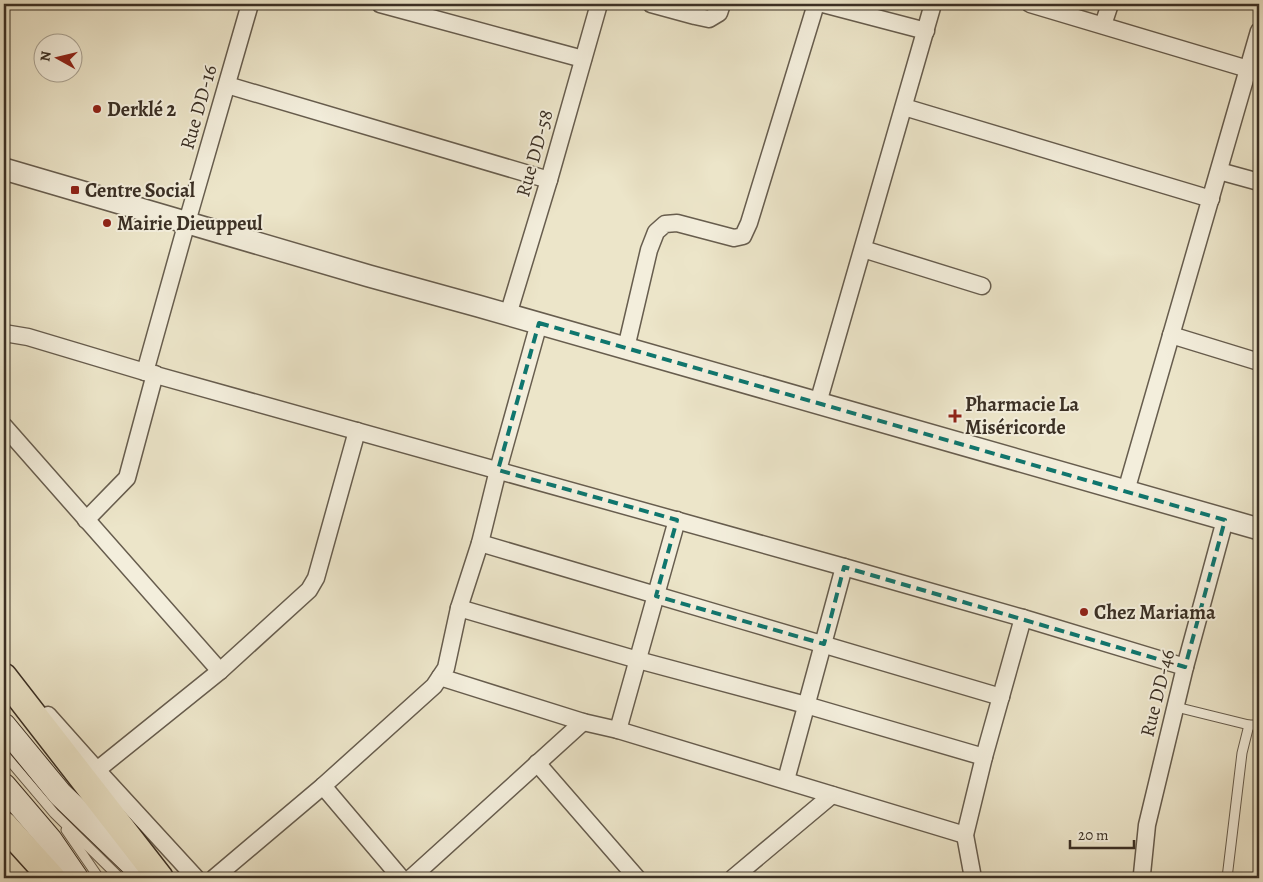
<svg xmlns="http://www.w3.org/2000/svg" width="1263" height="882" viewBox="0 0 1263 882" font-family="Alegreya,serif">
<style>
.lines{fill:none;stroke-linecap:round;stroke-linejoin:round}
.service-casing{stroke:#675d4e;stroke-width:11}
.minor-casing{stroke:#675d4e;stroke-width:19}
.tertiary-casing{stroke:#675d4e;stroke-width:24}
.secondary-casing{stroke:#3b3025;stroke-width:26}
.primary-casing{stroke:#3b3025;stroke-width:29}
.service{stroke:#f3eedc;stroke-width:9}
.minor{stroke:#f3eedc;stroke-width:16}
.tertiary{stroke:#f3eedc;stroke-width:21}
.secondary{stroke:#f3eedc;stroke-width:24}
.primary{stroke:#ece5c9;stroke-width:26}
.marked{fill:none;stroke:#0f766e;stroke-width:4;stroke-dasharray:10 6;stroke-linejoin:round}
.poi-dot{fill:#8f2418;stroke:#f3eedc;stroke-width:2}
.labels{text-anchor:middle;stroke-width:4;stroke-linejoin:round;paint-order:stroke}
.street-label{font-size:20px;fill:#3b3025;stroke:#f3eedc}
.poi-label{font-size:20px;font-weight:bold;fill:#3b3025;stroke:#f3eedc;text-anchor:start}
</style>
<rect width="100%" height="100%" fill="#ece5c9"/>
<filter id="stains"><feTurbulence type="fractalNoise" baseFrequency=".004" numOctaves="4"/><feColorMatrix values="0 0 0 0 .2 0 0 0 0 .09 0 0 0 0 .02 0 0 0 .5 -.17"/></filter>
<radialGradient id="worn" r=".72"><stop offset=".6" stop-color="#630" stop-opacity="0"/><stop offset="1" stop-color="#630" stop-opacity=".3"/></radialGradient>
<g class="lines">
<g class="service-casing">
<g id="service">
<polyline points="1176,707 1249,725 1242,753 1227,878"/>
<polyline points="1249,725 1259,725"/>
<polyline points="4,754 54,813 120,878"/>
<polyline points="66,830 99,878"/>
</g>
</g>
<g class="minor-casing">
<g id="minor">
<polyline points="380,4 583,59"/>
<polyline points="651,4 695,16 709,19 719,13 722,4"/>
<polyline points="823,4 926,31"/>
<polyline points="1030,4 1248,69"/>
<polyline points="1103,25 1110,4"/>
<polyline points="227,85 549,180"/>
<polyline points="904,107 1211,199"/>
<polyline points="1219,171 1259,182"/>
<polyline points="863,249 982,286"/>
<polyline points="508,315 549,180 599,4"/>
<polyline points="4,333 28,337 145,372 844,567 1023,618 1185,667"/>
<polyline points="1171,335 1259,362"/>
<polyline points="626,348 649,250 656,232 665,224 677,223 734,238 743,236 749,223 816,4"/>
<polyline points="145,372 187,222 250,4"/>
<polyline points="818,403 933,4"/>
<polyline points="4,426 220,671"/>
<polyline points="1126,491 1259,31"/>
<polyline points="86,520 127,478 155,374"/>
<path d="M480,543c173,52 348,102 521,154"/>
<polyline points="459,608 638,660 806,705 984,757"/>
<polyline points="440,677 583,722 618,730 965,835"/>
<polyline points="48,715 97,770 196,878"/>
<polyline points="618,730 677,520"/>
<polyline points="537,763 637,878"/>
<polyline points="97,770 220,671 309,590 316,578 357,431"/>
<polyline points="786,780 844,567"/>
<polyline points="323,786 401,878"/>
<polyline points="214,878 323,786 434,686 446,668 459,608 480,543 498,470 539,323"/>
<polyline points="411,878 583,722"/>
<polyline points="733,878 832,795"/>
<polyline points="973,878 965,835 984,757 1023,618"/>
<polyline points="1142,878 1142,874 1147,825 1185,667 1225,520"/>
</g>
</g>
<g class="tertiary-casing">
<polyline id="tertiary" points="4,169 369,276 478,306 1259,529"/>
</g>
<g class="secondary-casing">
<g id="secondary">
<polyline points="4,726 60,794 147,878"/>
<polyline points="4,786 50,840 76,878"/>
</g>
</g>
<g class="primary-casing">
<g id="primary">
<polyline points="4,677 160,878"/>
<polyline points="4,825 52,878"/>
</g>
</g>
<use href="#service" class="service"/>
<use href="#minor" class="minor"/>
<use href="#tertiary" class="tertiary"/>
<use href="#secondary" class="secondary"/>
<use href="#primary" class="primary"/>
</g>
<path class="marked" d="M539,323l686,197 -40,147 -341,-100 -20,77 -168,-48 21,-76 -179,-50z"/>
<g class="poi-dot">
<circle cx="97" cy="109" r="5"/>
<rect x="70" y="185" width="10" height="10" rx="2.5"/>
<circle cx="107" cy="223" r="5"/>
<path d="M952.5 408.5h5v5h5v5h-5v5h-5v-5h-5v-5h5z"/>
<circle cx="1084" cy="612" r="5"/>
</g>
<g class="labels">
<g class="street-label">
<text transform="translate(198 107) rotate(-74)" y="7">Rue DD-16</text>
<text transform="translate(534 153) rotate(-74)" y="7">Rue DD-58</text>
<text transform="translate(1157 693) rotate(-76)" y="7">Rue DD-46</text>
</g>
<g class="poi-label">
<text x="107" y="116">Derklé 2</text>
<text x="85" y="197">Centre Social</text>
<text x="117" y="230">Mairie Dieuppeul</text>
<text x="965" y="411">Pharmacie La<tspan x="965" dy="23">Miséricorde</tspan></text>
<text x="1094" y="619">Chez Mariama</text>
</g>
</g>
<rect width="1263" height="882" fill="none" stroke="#ece5c9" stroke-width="20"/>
<rect x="5" y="5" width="1253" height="872" fill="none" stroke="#3b3025" stroke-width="2.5"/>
<rect x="10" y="10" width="1243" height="862" fill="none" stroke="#3b3025"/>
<g transform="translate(58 58) rotate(278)"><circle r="24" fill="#f3eedc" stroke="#a9a293"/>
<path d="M0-4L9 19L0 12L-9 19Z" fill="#8f2418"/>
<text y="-8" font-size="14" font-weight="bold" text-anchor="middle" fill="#3b3025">N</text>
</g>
<path d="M1070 840v8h64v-8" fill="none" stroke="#3b3025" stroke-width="2.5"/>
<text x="1078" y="840" font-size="15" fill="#3b3025" stroke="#f3eedc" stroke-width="4" paint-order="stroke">20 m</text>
<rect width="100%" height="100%" filter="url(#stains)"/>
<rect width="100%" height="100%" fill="url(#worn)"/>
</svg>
